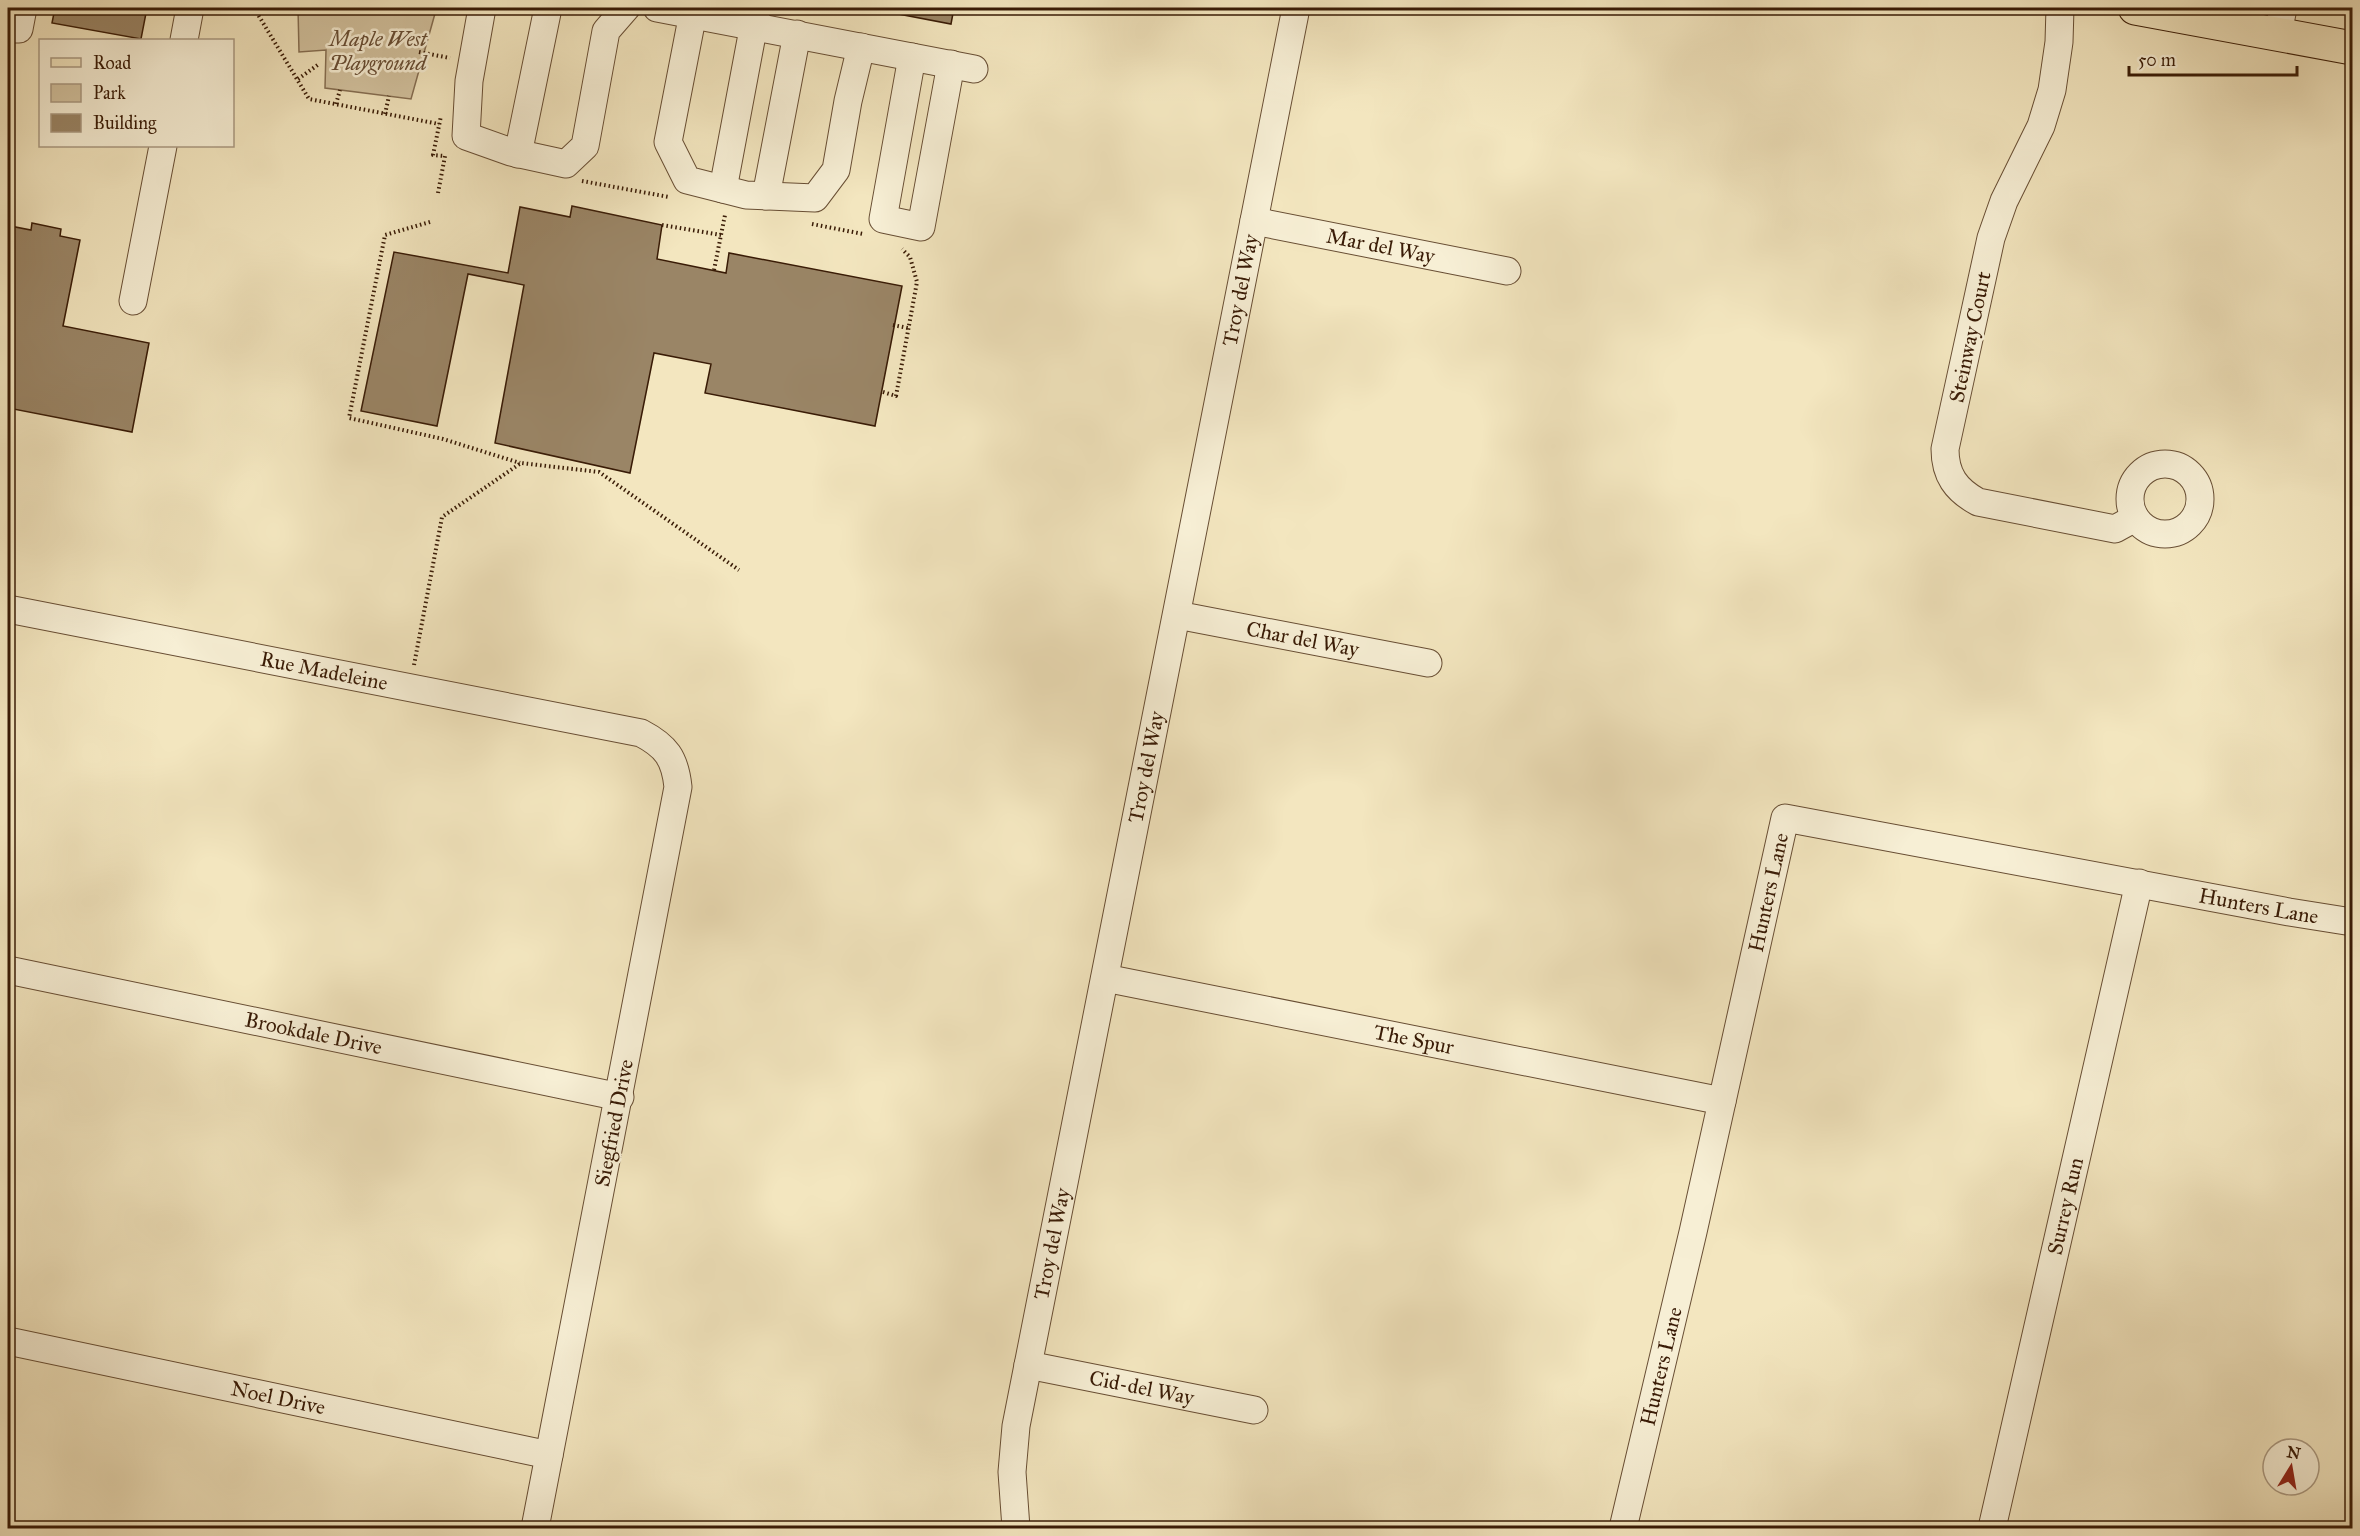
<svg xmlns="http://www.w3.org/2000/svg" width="2360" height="1536" viewBox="0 0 2360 1536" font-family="'IM FELL Great Primer',serif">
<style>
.green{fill:#d3c3a0;stroke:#866f53;stroke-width:1.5}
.building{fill:#9a8566;stroke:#391b06;stroke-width:1.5}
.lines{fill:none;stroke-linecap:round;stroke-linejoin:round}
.minor-casing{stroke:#684e34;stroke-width:29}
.major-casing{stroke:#391b06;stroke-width:35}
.path{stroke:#391b06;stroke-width:4;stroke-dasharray:1.5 3;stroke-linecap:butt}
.minor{stroke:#f7efd5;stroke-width:27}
.major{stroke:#f3e6bf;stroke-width:33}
.labels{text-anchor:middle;stroke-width:5;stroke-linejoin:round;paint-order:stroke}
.park-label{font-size:21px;font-style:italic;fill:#674d34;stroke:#f7efd5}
.street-label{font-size:21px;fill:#391b06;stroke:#f7efd5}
</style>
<rect width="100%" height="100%" fill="#f3e6bf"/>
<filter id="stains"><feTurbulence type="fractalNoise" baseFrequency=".00333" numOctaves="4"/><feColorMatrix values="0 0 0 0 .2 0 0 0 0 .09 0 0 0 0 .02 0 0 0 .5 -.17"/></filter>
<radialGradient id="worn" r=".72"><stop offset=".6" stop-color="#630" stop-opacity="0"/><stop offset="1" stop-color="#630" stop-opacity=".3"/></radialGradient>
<polygon class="green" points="298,8 435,8 436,10 411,99 325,88 326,50 299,52"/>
<g class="building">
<polygon points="55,8 147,8 141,39 52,23"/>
<polygon points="867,8 954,8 951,24"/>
<polygon points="572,206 662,225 657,259 726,273 729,253 902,286 875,426 705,393 711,364 654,353 630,473 495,443 524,285 468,274 437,426 361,411 394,252 508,273 520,207 570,217"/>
<polygon points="32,223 61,229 60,236 80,240 63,326 149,343 132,432 8,408 8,237 10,226 31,230"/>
</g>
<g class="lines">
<g class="minor-casing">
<g id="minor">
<polyline points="482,8 469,81 466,136 511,152 566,164 585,146 606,31 626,8"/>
<polyline points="657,8 974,69"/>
<polyline points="694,8 668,142 687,180 746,195 815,198 836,170 848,101 861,47"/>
<path d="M2060,8l-1,34 -7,48 -11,36 -37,75 -13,37 -46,211c0,26 11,41 33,53l137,27 20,-11"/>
<polyline points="8,29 19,29 23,8"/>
<polyline points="2278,34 2283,8"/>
<polyline points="184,40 190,8"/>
<polyline points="912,57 883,219 921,227 951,64"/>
<polyline points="518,154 548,8"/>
<polyline points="723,189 757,8"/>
<polyline points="766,196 797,34"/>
<path id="s1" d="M1254,221l253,50"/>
<polyline points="133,301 163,146"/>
<circle cx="2165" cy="499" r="35"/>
<path id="s2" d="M8,609l633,124c25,13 34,25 37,54l-143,741"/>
<path id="s3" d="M1177,615l251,48"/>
<path id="s4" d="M8,970l612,127"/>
<path id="s5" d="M1105,978l617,123"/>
<path id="s6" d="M8,1341l541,114"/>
<path id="s7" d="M1028,1365l226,45"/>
<path id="s8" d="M1016,1528l-4,-56 4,-46 280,-1418"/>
<path id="s9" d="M1623,1528l70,-296 92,-414 504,94 63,10"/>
<path id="s10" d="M1992,1528l147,-645"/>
</g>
</g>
<g class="major-casing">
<polyline id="major" points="2135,8 2352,48"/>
</g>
<g class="path">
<polyline points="254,8 309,99 439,124"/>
<polyline points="419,52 450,58"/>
<polyline points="298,79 319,64"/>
<polyline points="336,104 340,90"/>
<polyline points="385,114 389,96"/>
<polyline points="582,181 669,197"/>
<polyline points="438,193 445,156 433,155 441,116"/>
<polyline points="430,222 385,235 349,418 443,439 520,463"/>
<polyline points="812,224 863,234"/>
<polyline points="662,225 721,235"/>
<polyline points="714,270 725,215"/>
<polyline points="893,325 908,328"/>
<polyline points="883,392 896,396 917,282 910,257 902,249"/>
<polyline points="414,665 442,517 521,463 599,472 739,570"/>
</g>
<use href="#minor" class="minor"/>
<use href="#major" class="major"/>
</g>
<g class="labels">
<g class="park-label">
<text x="378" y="46">Maple West<tspan x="378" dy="24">Playground</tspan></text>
</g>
<g class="street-label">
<text dy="7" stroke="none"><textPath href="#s1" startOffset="129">Mar del Way</textPath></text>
<text dy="7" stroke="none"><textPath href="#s8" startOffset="1260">Troy del Way</textPath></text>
<text transform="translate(1970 337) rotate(-78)" y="7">Steinway Court</text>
<text dy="7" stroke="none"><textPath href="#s3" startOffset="128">Char del Way</textPath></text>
<text dy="7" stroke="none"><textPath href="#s2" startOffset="322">Rue Madeleine</textPath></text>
<text dy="7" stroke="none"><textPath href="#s8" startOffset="774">Troy del Way</textPath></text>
<text dy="7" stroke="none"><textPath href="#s9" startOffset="652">Hunters Lane</textPath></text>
<text dy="7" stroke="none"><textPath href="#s9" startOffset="1210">Hunters Lane</textPath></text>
<text dy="7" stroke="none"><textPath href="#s4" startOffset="312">Brookdale Drive</textPath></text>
<text dy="7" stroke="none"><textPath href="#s5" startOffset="315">The Spur</textPath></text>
<text transform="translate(614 1123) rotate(-79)" y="7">Siegfried Drive</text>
<text dy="7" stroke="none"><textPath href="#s10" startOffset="330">Surrey Run</textPath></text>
<text dy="7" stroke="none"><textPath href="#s8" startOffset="288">Troy del Way</textPath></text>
<text dy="7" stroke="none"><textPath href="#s9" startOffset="166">Hunters Lane</textPath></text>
<text dy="7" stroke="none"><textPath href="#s7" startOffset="116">Cid-del Way</textPath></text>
<text dy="7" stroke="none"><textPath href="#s6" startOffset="276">Noel Drive</textPath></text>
</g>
</g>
<rect width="2360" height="1536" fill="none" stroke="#f3e6bf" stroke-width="30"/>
<rect x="9" y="9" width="2342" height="1518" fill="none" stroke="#391b06" stroke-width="3"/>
<rect x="15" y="15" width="2330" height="1506" fill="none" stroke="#391b06" stroke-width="1.5"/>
<rect x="39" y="39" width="195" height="108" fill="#f7efd5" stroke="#ab9a82" stroke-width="1.5"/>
<rect x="51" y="58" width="30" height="9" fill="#f3e6bf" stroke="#ab9a82" stroke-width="1.5"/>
<text x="93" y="69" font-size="18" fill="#391b06">Road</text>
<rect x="51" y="84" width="30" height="18" fill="#d3c3a0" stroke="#ab9a82" stroke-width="1.5"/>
<text x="93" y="99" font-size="18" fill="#391b06">Park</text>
<rect x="51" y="114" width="30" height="18" fill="#9a8566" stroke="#ab9a82" stroke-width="1.5"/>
<text x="93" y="129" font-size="18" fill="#391b06">Building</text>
<g transform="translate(2291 1467) rotate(11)"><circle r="28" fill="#f7efd5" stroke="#ab9a82" stroke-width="1.5"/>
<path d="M0-4.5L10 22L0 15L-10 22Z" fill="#8f2418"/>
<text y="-9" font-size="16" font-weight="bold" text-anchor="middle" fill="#391b06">N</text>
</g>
<path d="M2129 66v9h168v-9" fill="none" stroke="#391b06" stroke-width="3"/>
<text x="2138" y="66" font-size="18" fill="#391b06" stroke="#f7efd5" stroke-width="4.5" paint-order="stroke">50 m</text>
<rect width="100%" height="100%" filter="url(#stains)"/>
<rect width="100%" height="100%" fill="url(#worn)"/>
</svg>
